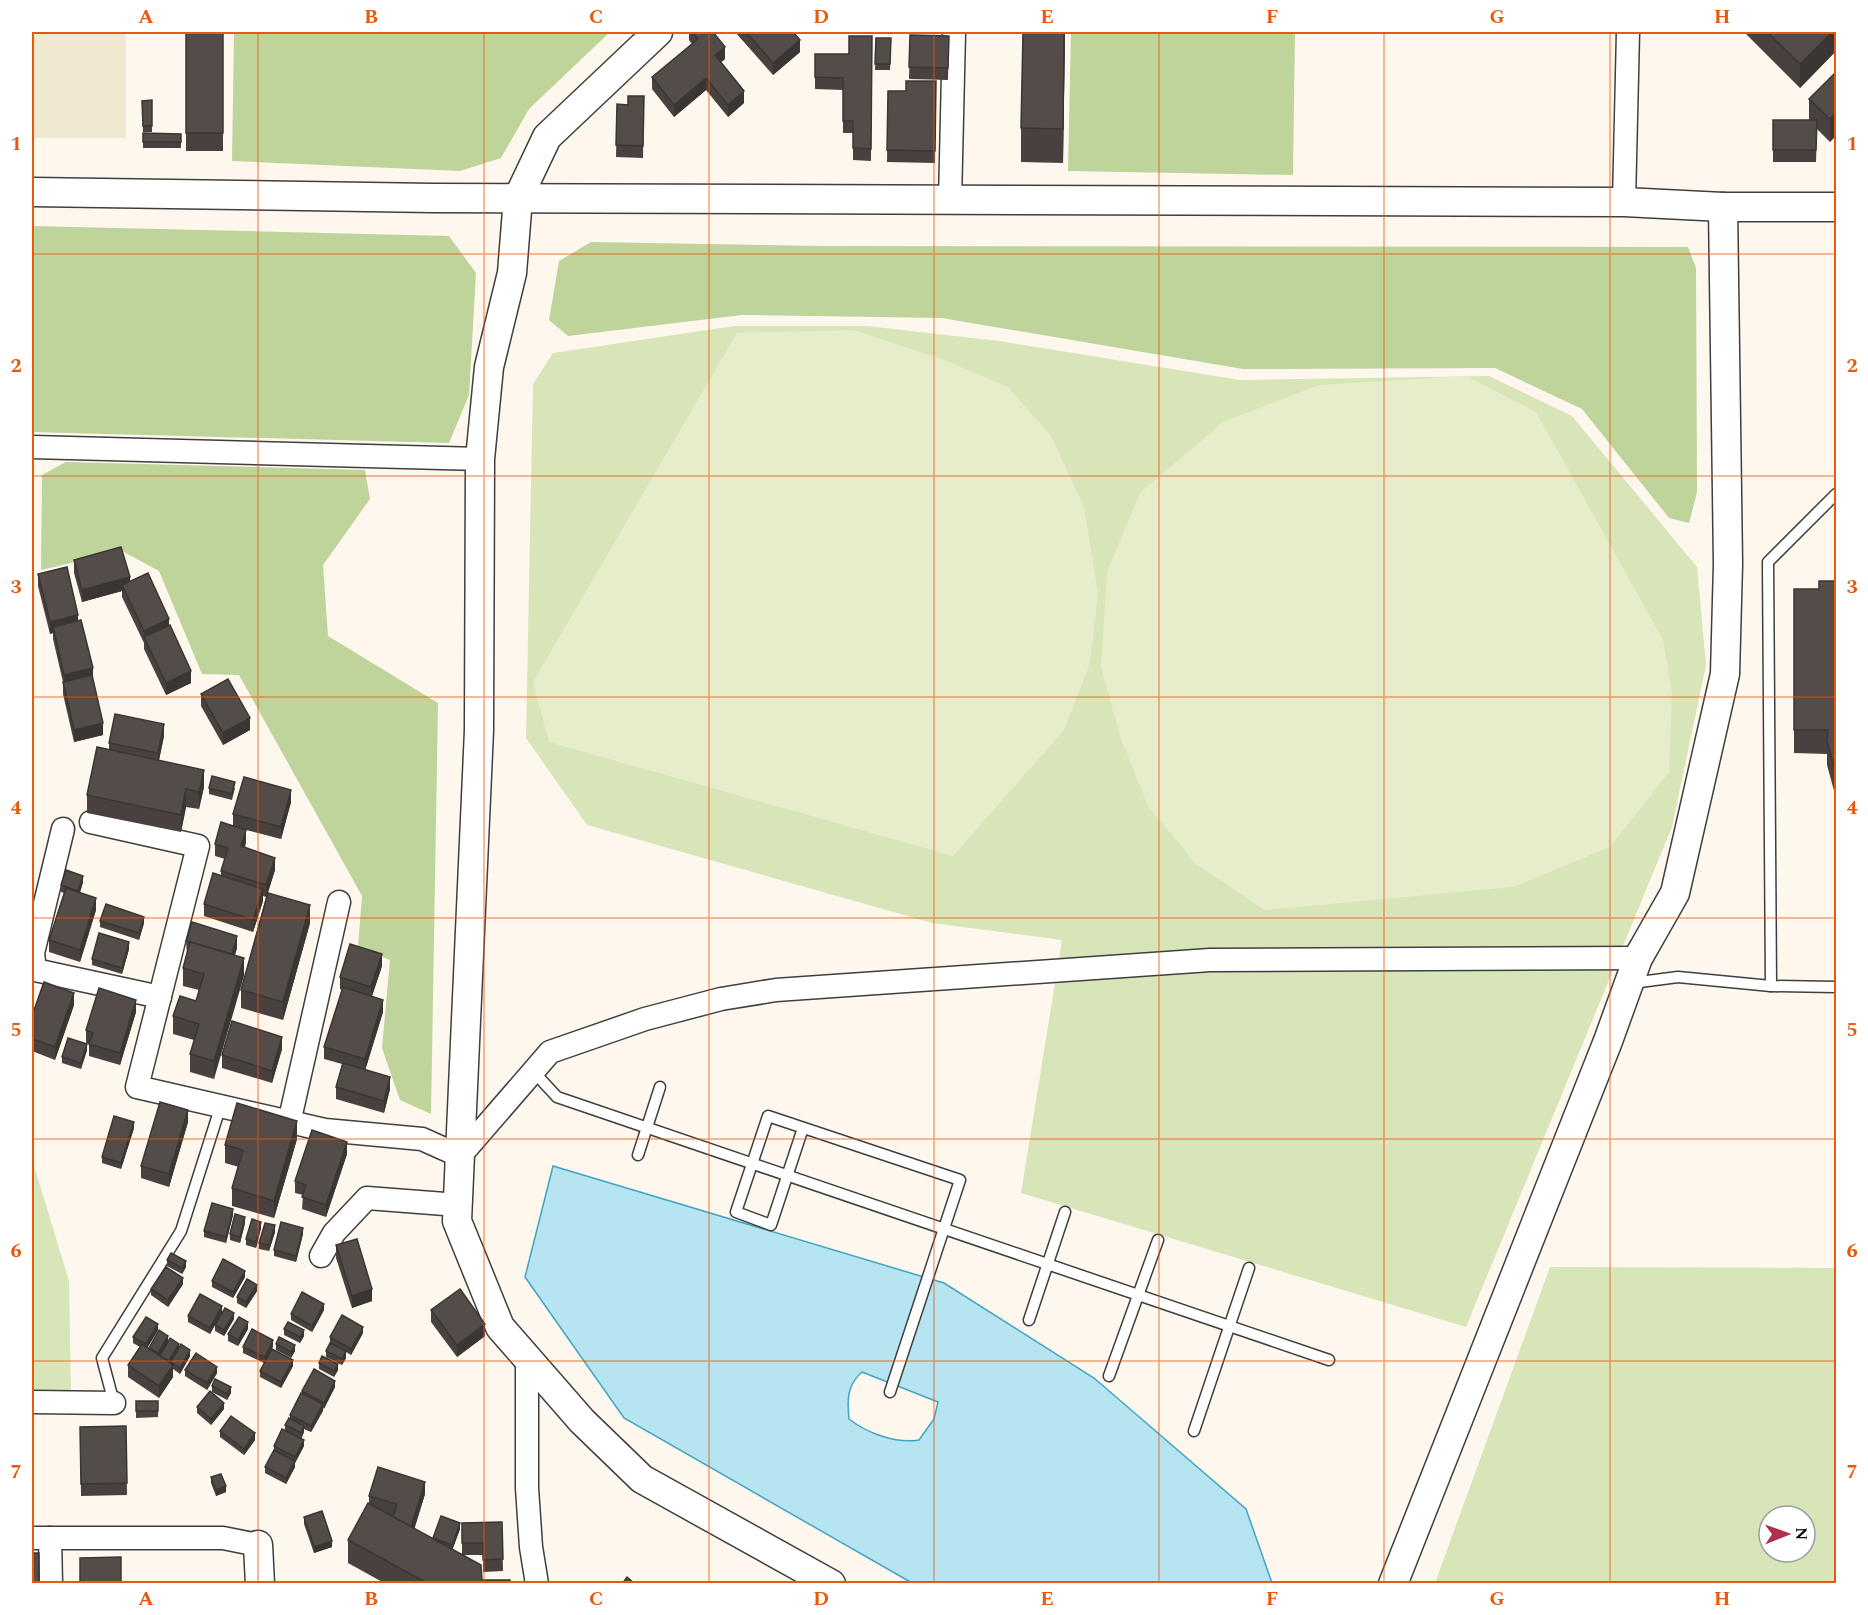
<svg xmlns="http://www.w3.org/2000/svg" width="1868" height="1615" viewBox="0 0 1868 1615" font-family="Spectral,serif">
<style>
.farmland{fill:#f1e9cf}
.green{fill:#d7e5b9;fill-rule:evenodd}
.forest{fill:#bed49a}
.pitch{fill:#e7edca}
.water{fill:#b6e4f0;stroke:#43a4c1;stroke-width:1.5;fill-rule:evenodd}
.lines{fill:none;stroke-linecap:round;stroke-linejoin:round}
.service-casing{stroke:#3f3f3f;stroke-width:13}
.minor-casing{stroke:#3f3f3f;stroke-width:25}
.tertiary-casing{stroke:#3f3f3f;stroke-width:31}
.service{stroke:#fff;stroke-width:10}
.minor{stroke:#fff;stroke-width:22}
.tertiary{stroke:#fff;stroke-width:28}
.wall{fill:#48413f}
.shaded-wall{fill:#3b3533}
.building{fill:#544c49;stroke:#3b3533;stroke-width:1.5}
.grid{fill:none;stroke:#e8590c;stroke-width:1.5;stroke-opacity:0.55}
.neatline{fill:none;stroke:#e8590c;stroke-width:2}
.grid-label{font-size:20px;text-anchor:middle;font-weight:bold;fill:#e8590c}
</style>
<rect width="100%" height="100%" fill="#fdf7ed"/>
<rect class="farmland" x="32" y="32" width="94" height="106"/>
<g class="green">
<polygon points="734,326 867,326 999,341 1240,380 1489,376 1572,416 1697,567 1706,665 1672,827 1466,1327 1021,1193 1062,940 932,923 587,825 526,738 533,384 553,353"/>
<polygon points="32,1159 69,1281 71,1394 32,1394"/>
<path d="M1550,1267l286,1v315h-401zM1769,1516h36v36h-36z"/>
</g>
<g class="forest">
<polygon points="234,32 610,32 529,109 501,158 460,171 232,161"/>
<polygon points="1071,32 1295,32 1293,175 1068,171"/>
<polygon points="32,226 449,236 476,273 469,395 449,443 32,432"/>
<polygon points="591,242 825,246 1688,247 1696,268 1697,492 1689,523 1669,518 1582,409 1495,368 1243,369 942,318 742,315 568,336 549,320 559,261"/>
<polygon points="66,462 365,470 370,499 323,565 328,636 438,703 431,1114 400,1100 382,1048 390,960 358,947 362,896 239,675 202,674 159,571 122,551 41,570 42,475"/>
</g>
<g class="pitch">
<polygon points="854,330 942,359 1008,387 1051,436 1084,507 1098,594 1090,663 1064,730 953,856 549,742 533,682 737,333"/>
<polygon points="1466,376 1536,412 1663,640 1672,694 1669,772 1610,847 1513,887 1264,910 1195,863 1148,806 1121,739 1101,667 1107,572 1140,493 1223,422 1319,385"/>
</g>
<path class="water" d="M553,1166l391,117 150,95 152,131 26,74h-360l-288,-165 -99,-141zM862,1372l76,30 -4,17 -15,21c-23,4 -52,-7 -70,-21 -2,-19 -2,-34 13,-47z"/>
<g class="lines">
<g class="service-casing">
<g id="service">
<polyline points="1632,983 1678,977 1771,986 1836,987"/>
<polyline points="1771,986 1768,562 1836,494"/>
<polyline points="533,1071 557,1097 1329,1360"/>
<polyline points="803,1128 771,1225 736,1212 768,1116 960,1180 890,1392"/>
<polyline points="638,1155 660,1087"/>
<polyline points="1029,1320 1065,1212"/>
<polyline points="1109,1376 1158,1240"/>
<polyline points="114,1403 102,1358 181,1231 221,1105"/>
<polyline points="1194,1431 1249,1268"/>
</g>
</g>
<g class="minor-casing">
<g id="minor">
<polyline points="950,201 954,32"/>
<polyline points="1624,202 1628,32"/>
<polyline points="32,447 480,459"/>
<polyline points="91,822 198,846 137,1087 325,1130 422,1139 460,1156 550,1052 645,1019 721,999 776,990 1210,960 1638,958"/>
<polyline points="63,829 33,953 35,970 160,997"/>
<polyline points="289,1123 339,902"/>
<polyline points="321,1256 334,1233 367,1198 458,1205"/>
<polyline points="527,1355 527,1488 531,1547 537,1584"/>
<polyline points="32,1402 114,1403"/>
<polyline points="32,1538 223,1538 258,1545"/>
<polyline points="50,1538 51,1584"/>
</g>
</g>
<g class="tertiary-casing">
<g id="tertiary">
<polyline points="658,32 547,137 518,198 512,273 489,367 480,459 479,730 457,1221 500,1327 582,1421 642,1479 831,1584"/>
<polyline points="32,192 433,198 1624,202 1723,207 1836,207"/>
<polyline points="258,1545 260,1584"/>
<polyline points="1393,1584 1608,1041 1638,958 1675,893 1725,674 1728,564 1723,207"/>
</g>
</g>
<use href="#service" class="service"/>
<use href="#minor" class="minor"/>
<use href="#tertiary" class="tertiary"/>
</g>
<g class="wall">
<rect x="186" y="32" width="37" height="119"/>
<polygon points="689,32 713,32 725,59 721,62 744,103 728,117 706,90 674,117 652,89 652,77 692,44 689,40"/>
<polygon points="735,32 793,32 800,52 773,75"/>
<polygon points="1065,32 1063,163 1021,162 1021,128"/>
<polygon points="1744,32 1836,32 1836,52 1836,51 1800,88"/>
<polygon points="910,35 949,36 948,80 909,79"/>
<polygon points="872,36 871,161 853,160 853,133 843,133 843,90 815,89 815,54 849,54"/>
<polygon points="876,38 891,38 890,70 875,70"/>
<polygon points="1836,72 1830,142 1817,129 1816,162 1773,162 1773,120 1809,120 1809,99"/>
<polygon points="936,81 935,163 887,162 888,91 906,91"/>
<polygon points="644,96 643,158 616,157 617,104 628,105"/>
<polygon points="152,100 152,132 143,132 142,101"/>
<polygon points="143,133 181,134 181,148 143,148"/>
<polygon points="74,560 130,582 169,625 191,683 166,695 144,649 144,643 122,597 122,591 82,602 74,573"/>
<polygon points="38,574 78,621 93,680 103,735 74,742 63,694 63,682 53,639 53,633 50,634 38,586"/>
<polygon points="1836,581 1836,798 1827,765 1827,754 1794,753 1794,589 1819,589"/>
<polygon points="201,694 250,730 223,745 201,706"/>
<polygon points="164,736 159,760 204,787 199,809 186,807 181,832 87,813 87,795 109,749 109,743"/>
<polygon points="209,788 235,788 232,800 209,794"/>
<polygon points="291,802 281,839 242,829 246,842 245,848 275,870 268,893 310,923 283,1020 241,1008 241,990 266,897 263,896 263,901 253,932 204,916 204,904 221,876 221,871 225,859 215,856 215,844 233,826 233,814"/>
<polygon points="83,882 80,893 96,910 80,962 49,952 49,940 64,893 61,892 61,885"/>
<polygon points="100,921 144,923 139,940 100,927"/>
<polygon points="186,941 237,948 235,955 214,1079 190,1072 190,1054 194,1040 173,1034 173,1016 196,1001 199,990 183,986 183,968 187,954"/>
<polygon points="129,949 122,974 92,965 92,959"/>
<polygon points="382,966 372,996 383,1012 365,1070 390,1089 384,1113 336,1099 336,1087 342,1064 324,1059 324,1047 342,990 340,989 340,977"/>
<polygon points="74,1005 55,1060 32,1051 32,1016"/>
<polygon points="136,1012 120,1065 89,1056 89,1044 86,1043 86,1030"/>
<polygon points="282,1049 272,1083 222,1068 222,1055"/>
<polygon points="87,1050 81,1069 62,1063 62,1057"/>
<polygon points="188,1122 169,1187 141,1178 141,1166"/>
<polygon points="134,1128 121,1169 102,1163 102,1157"/>
<polygon points="297,1139 274,1218 232,1206 232,1188 239,1167 225,1163 225,1145"/>
<polygon points="347,1154 326,1217 302,1209 303,1195 295,1193 295,1181"/>
<polygon points="233,1215 226,1243 204,1237 204,1231"/>
<polygon points="245,1223 240,1243 230,1240 230,1234"/>
<polygon points="261,1228 256,1248 246,1245 246,1239"/>
<polygon points="275,1232 269,1251 259,1249 259,1243"/>
<polygon points="303,1234 296,1262 274,1256 274,1250"/>
<polygon points="336,1245 372,1301 352,1308 336,1258"/>
<polygon points="167,1260 186,1267 182,1274 167,1266"/>
<polygon points="245,1277 233,1298 212,1287 212,1281"/>
<polygon points="183,1284 168,1307 151,1295 151,1289"/>
<polygon points="257,1291 246,1308 237,1303 237,1297"/>
<polygon points="324,1310 312,1332 291,1320 291,1314"/>
<polygon points="431,1310 485,1336 457,1357 431,1322"/>
<polygon points="222,1312 210,1334 188,1322 188,1316"/>
<polygon points="234,1319 224,1336 215,1331 215,1325"/>
<polygon points="248,1329 238,1346 228,1341 228,1334"/>
<polygon points="284,1329 304,1336 300,1343 284,1335"/>
<polygon points="158,1330 147,1348 149,1349 149,1348 168,1342 179,1348 190,1356 180,1374 173,1369 173,1377 159,1398 128,1377 128,1365 140,1347 133,1343 133,1337"/>
<polygon points="363,1333 351,1355 346,1352 346,1358 342,1365 326,1357 326,1351 330,1343 330,1337"/>
<polygon points="276,1344 295,1351 291,1358 276,1350"/>
<polygon points="273,1346 272,1349 293,1366 281,1388 260,1377 260,1371 264,1363 243,1353 243,1347"/>
<polygon points="319,1363 338,1370 334,1377 319,1369"/>
<polygon points="185,1370 217,1373 207,1390 185,1376"/>
<polygon points="212,1386 231,1393 227,1400 212,1392"/>
<polygon points="335,1387 311,1432 304,1429 304,1432 301,1439 304,1446 295,1463 295,1467 286,1484 265,1473 265,1467 274,1450 274,1446 285,1431 285,1425 290,1419 290,1415 302,1393 302,1391"/>
<polygon points="136,1401 158,1401 158,1417 136,1418"/>
<polygon points="197,1407 224,1409 211,1425 197,1413"/>
<polygon points="126,1426 127,1495 81,1496 80,1427"/>
<polygon points="220,1431 255,1440 244,1455 220,1437"/>
<polygon points="211,1477 226,1492 216,1496 211,1483"/>
<polygon points="425,1494 414,1529 433,1539 433,1538 460,1529 452,1550 482,1580 510,1584 386,1584 348,1563 348,1540 369,1504 369,1496"/>
<polygon points="304,1517 332,1547 314,1553 304,1524"/>
<polygon points="502,1522 503,1571 483,1572 483,1555 462,1555 462,1523"/>
</g>
<g class="shaded-wall">
<polygon points="1064,32 1065,32 1063,163 1063,129"/>
<polygon points="1832,32 1836,32 1836,51 1800,88 1800,64"/>
<polygon points="800,40 800,52 773,75 773,63"/>
<polygon points="725,47 725,59 715,67 715,55"/>
<polygon points="706,78 706,90 674,117 674,105"/>
<polygon points="744,91 744,103 728,117 728,105"/>
<polygon points="1836,112 1836,136 1830,142 1830,119"/>
<polygon points="130,577 130,589 122,585 122,591 82,602 82,590"/>
<polygon points="78,615 78,627 53,627 53,633 50,634 50,622"/>
<polygon points="169,619 169,632 144,637 144,643 144,631"/>
<polygon points="93,668 93,680 64,687 64,675"/>
<polygon points="191,671 191,683 166,695 166,683"/>
<polygon points="250,718 250,730 223,745 223,733"/>
<polygon points="103,723 103,735 74,742 74,730"/>
<polygon points="164,724 164,736 158,765 158,753"/>
<polygon points="204,770 204,787 199,809 199,792"/>
<polygon points="186,789 186,807 181,832 181,815"/>
<polygon points="291,790 291,802 281,839 281,827"/>
<polygon points="246,830 246,842 241,858 241,846"/>
<polygon points="275,858 275,870 266,897 266,885"/>
<polygon points="83,876 83,882 78,897 78,891"/>
<polygon points="263,889 263,901 253,932 253,920"/>
<polygon points="96,898 96,910 80,962 80,950"/>
<polygon points="310,905 310,923 283,1020 283,1002"/>
<polygon points="144,917 144,923 139,940 139,933"/>
<polygon points="237,936 237,948 231,967 231,955"/>
<polygon points="129,942 129,949 122,974 122,968"/>
<polygon points="382,954 382,966 371,999 371,987"/>
<polygon points="244,958 244,976 214,1079 214,1061"/>
<polygon points="74,993 74,1005 55,1060 55,1047"/>
<polygon points="136,1000 136,1012 120,1065 120,1053"/>
<polygon points="383,1000 383,1012 365,1071 365,1059"/>
<polygon points="282,1037 282,1049 272,1083 272,1071"/>
<polygon points="87,1044 87,1050 81,1069 81,1063"/>
<polygon points="390,1077 390,1089 384,1113 384,1101"/>
<polygon points="188,1110 188,1122 169,1187 169,1174"/>
<polygon points="297,1121 297,1139 274,1218 274,1201"/>
<polygon points="134,1122 134,1128 121,1169 121,1163"/>
<polygon points="347,1142 347,1154 326,1217 326,1205"/>
<polygon points="233,1209 233,1215 226,1243 226,1237"/>
<polygon points="245,1217 245,1223 240,1243 240,1237"/>
<polygon points="261,1222 261,1228 256,1248 256,1242"/>
<polygon points="275,1225 275,1232 269,1251 269,1245"/>
<polygon points="303,1228 303,1234 296,1262 296,1256"/>
<polygon points="186,1261 186,1267 182,1274 182,1268"/>
<polygon points="245,1271 245,1277 233,1298 233,1292"/>
<polygon points="183,1278 183,1284 168,1307 168,1300"/>
<polygon points="257,1285 257,1291 246,1308 246,1302"/>
<polygon points="372,1289 372,1301 352,1308 352,1296"/>
<polygon points="324,1304 324,1310 312,1332 312,1326"/>
<polygon points="222,1306 222,1312 210,1334 210,1328"/>
<polygon points="234,1313 234,1319 224,1336 224,1330"/>
<polygon points="248,1322 248,1329 238,1346 238,1340"/>
<polygon points="158,1324 158,1330 146,1350 146,1344"/>
<polygon points="485,1324 485,1336 457,1357 457,1345"/>
<polygon points="363,1327 363,1333 351,1355 351,1349"/>
<polygon points="304,1330 304,1336 300,1343 300,1337"/>
<polygon points="168,1336 168,1342 158,1359 158,1353"/>
<polygon points="273,1340 273,1346 265,1363 265,1357"/>
<polygon points="179,1344 179,1350 171,1362 169,1367 169,1361"/>
<polygon points="295,1345 295,1351 291,1358 291,1352"/>
<polygon points="190,1350 190,1356 180,1374 180,1368"/>
<polygon points="346,1351 346,1358 342,1365 342,1359"/>
<polygon points="293,1360 293,1366 281,1388 281,1382"/>
<polygon points="338,1364 338,1370 334,1377 334,1371"/>
<polygon points="173,1365 173,1377 159,1398 159,1386"/>
<polygon points="217,1367 217,1373 207,1390 207,1383"/>
<polygon points="335,1381 335,1387 324,1409 324,1403"/>
<polygon points="231,1387 231,1393 227,1400 227,1394"/>
<polygon points="224,1403 224,1409 211,1425 211,1419"/>
<polygon points="323,1404 323,1411 311,1432 311,1426"/>
<polygon points="304,1426 304,1432 301,1439 301,1433"/>
<polygon points="255,1433 255,1440 244,1455 244,1449"/>
<polygon points="304,1440 304,1446 295,1463 295,1467 286,1484 286,1478 295,1461 295,1457"/>
<polygon points="425,1482 425,1494 411,1540 411,1528"/>
<polygon points="226,1486 226,1492 216,1496 216,1490"/>
<polygon points="460,1523 460,1529 452,1551 452,1545"/>
<polygon points="332,1541 332,1547 314,1553 314,1547"/>
</g>
<g class="building">
<rect x="186" y="32" width="37" height="101"/>
<polygon points="692,32 713,32 725,47 715,55 744,91 728,105 706,78 674,105 652,77 698,39"/>
<polygon points="746,32 793,32 800,40 773,63"/>
<polygon points="1023,32 1064,32 1063,129 1021,128"/>
<polygon points="1767,32 1832,32 1800,64"/>
<polygon points="910,35 949,36 948,68 909,67"/>
<polygon points="849,36 872,36 871,149 853,148 853,121 843,121 843,78 815,77 815,54 849,54"/>
<polygon points="876,38 891,38 890,64 875,64"/>
<polygon points="1836,72 1836,112 1830,119 1809,99"/>
<polygon points="906,81 936,81 935,151 887,150 888,91 906,91"/>
<polygon points="628,96 644,96 643,146 616,145 617,104 628,105"/>
<polygon points="152,100 152,126 143,126 142,101"/>
<polygon points="1773,120 1817,120 1816,150 1773,150"/>
<polygon points="143,133 181,134 181,142 143,142"/>
<polygon points="121,547 130,577 82,590 74,560"/>
<polygon points="67,567 78,615 50,622 38,574"/>
<polygon points="148,573 169,619 144,631 122,585"/>
<polygon points="1819,581 1836,581 1836,774 1827,741 1828,730 1794,730 1794,589 1819,589"/>
<polygon points="81,620 93,668 64,675 53,627"/>
<polygon points="170,625 191,671 166,683 144,637"/>
<polygon points="92,675 103,723 74,730 63,682"/>
<polygon points="228,679 250,718 223,733 201,694"/>
<polygon points="115,714 164,724 158,753 109,743"/>
<polygon points="97,747 204,770 199,792 186,789 181,815 87,795"/>
<polygon points="212,776 235,782 232,794 209,788"/>
<polygon points="244,777 291,790 281,827 233,814"/>
<polygon points="221,822 246,830 241,846 275,858 266,885 221,871 228,848 215,844"/>
<polygon points="66,870 83,876 78,891 61,885"/>
<polygon points="213,873 263,889 253,920 204,904"/>
<polygon points="66,888 96,898 80,950 49,940"/>
<polygon points="268,893 310,905 283,1002 241,990"/>
<polygon points="106,904 144,917 139,933 100,921"/>
<polygon points="192,922 237,936 232,954 186,941"/>
<polygon points="99,933 129,942 122,968 92,959"/>
<polygon points="190,942 244,958 214,1061 190,1054 199,1024 173,1016 180,996 196,1001 204,974 183,968"/>
<polygon points="350,944 382,954 371,987 340,977"/>
<polygon points="44,982 74,993 55,1047 32,1039 32,1016"/>
<polygon points="343,987 383,1000 365,1059 324,1047"/>
<polygon points="99,988 136,1000 120,1053 89,1044 93,1033 86,1030"/>
<polygon points="232,1021 282,1037 272,1071 222,1055"/>
<polygon points="68,1038 87,1044 81,1063 62,1057"/>
<polygon points="343,1063 390,1077 384,1101 336,1087"/>
<polygon points="160,1102 188,1110 169,1174 141,1166"/>
<polygon points="237,1103 297,1121 274,1201 232,1188 243,1150 225,1145"/>
<polygon points="114,1116 134,1122 121,1163 102,1157"/>
<polygon points="312,1130 347,1142 326,1205 302,1197 306,1185 295,1181"/>
<polygon points="212,1203 233,1209 226,1237 204,1231"/>
<polygon points="235,1214 245,1217 240,1237 230,1234"/>
<polygon points="252,1219 261,1222 256,1242 246,1239"/>
<polygon points="281,1222 303,1228 296,1256 274,1250"/>
<polygon points="265,1223 275,1225 269,1245 259,1243"/>
<polygon points="357,1239 372,1289 352,1296 336,1245"/>
<polygon points="171,1253 186,1261 182,1268 167,1260"/>
<polygon points="223,1259 245,1271 233,1292 212,1281"/>
<polygon points="166,1267 183,1278 168,1300 151,1289"/>
<polygon points="247,1279 257,1285 246,1302 237,1297"/>
<polygon points="460,1289 485,1324 457,1345 431,1310"/>
<polygon points="302,1292 324,1304 312,1326 291,1314"/>
<polygon points="200,1294 222,1306 210,1328 188,1316"/>
<polygon points="225,1308 234,1313 224,1330 215,1325"/>
<polygon points="342,1315 363,1327 351,1349 330,1337"/>
<polygon points="146,1317 158,1324 146,1344 133,1337"/>
<polygon points="239,1317 248,1322 238,1340 228,1334"/>
<polygon points="288,1322 304,1330 300,1337 284,1329"/>
<polygon points="252,1329 273,1340 265,1357 243,1347"/>
<polygon points="159,1330 168,1336 158,1353 149,1348"/>
<polygon points="279,1337 295,1345 291,1352 276,1344"/>
<polygon points="170,1338 179,1344 169,1361 160,1356"/>
<polygon points="330,1343 346,1351 342,1359 326,1351"/>
<polygon points="142,1344 173,1365 159,1386 128,1365"/>
<polygon points="181,1344 190,1350 180,1368 171,1362"/>
<polygon points="272,1349 293,1360 281,1382 260,1371"/>
<polygon points="196,1353 217,1367 207,1383 185,1370"/>
<polygon points="322,1356 338,1364 334,1371 319,1363"/>
<polygon points="314,1369 335,1381 324,1403 302,1391"/>
<polygon points="215,1379 231,1387 227,1394 212,1386"/>
<polygon points="210,1391 224,1403 211,1419 197,1407"/>
<polygon points="301,1393 323,1404 311,1426 290,1415"/>
<rect x="136" y="1401" width="22" height="10"/>
<polygon points="231,1416 255,1433 244,1449 220,1431"/>
<polygon points="289,1418 304,1426 301,1433 285,1425"/>
<polygon points="126,1426 127,1483 81,1484 80,1427"/>
<polygon points="282,1429 304,1440 295,1457 274,1446"/>
<polygon points="274,1450 295,1461 286,1478 265,1467"/>
<polygon points="378,1467 425,1482 411,1527 393,1517 397,1504 369,1496"/>
<polygon points="221,1474 226,1486 216,1490 211,1477"/>
<polygon points="368,1503 481,1565 482,1580 510,1580 510,1584 429,1584 348,1540"/>
<polygon points="322,1511 332,1541 314,1547 304,1517"/>
<polygon points="441,1516 460,1523 452,1545 433,1538"/>
<polygon points="502,1522 503,1559 483,1560 483,1543 462,1543 462,1523"/>
<rect x="32" y="1553" width="7" height="31"/>
<polygon points="121,1557 121,1584 80,1584 80,1558"/>
<polygon points="627,1577 635,1584 622,1584"/>
</g>
<path class="grid" d="M258,32v1552M484,32v1552M709,32v1552M934,32v1552M1159,32v1552M1384,32v1552M1610,32v1552M32,254h1804M32,476h1804M32,697h1804M32,918h1804M32,1139h1804M32,1361h1804"/>
<rect width="1868" height="1615" fill="none" stroke="#ffffff" stroke-width="66"/>
<g transform="translate(1787 1534) rotate(89)"><circle r="28" fill="#ffffff" stroke="#9e9e9e" stroke-width="1.5"/>
<path d="M0-4.5L10 22L0 15L-10 22Z" fill="#b0304c"/>
<text y="-9" font-size="16" font-weight="bold" text-anchor="middle" fill="#0c0c0c">N</text>
</g>
<rect x="33" y="33" width="1802" height="1549" class="neatline"/>
<g class="grid-label">
<text x="146" y="23">A</text>
<text x="371" y="23">B</text>
<text x="596" y="23">C</text>
<text x="821" y="23">D</text>
<text x="1047" y="23">E</text>
<text x="1272" y="23">F</text>
<text x="1497" y="23">G</text>
<text x="1722" y="23">H</text>
<text x="16" y="150">1</text>
<text x="1852" y="150">1</text>
<text x="16" y="372">2</text>
<text x="1852" y="372">2</text>
<text x="16" y="593">3</text>
<text x="1852" y="593">3</text>
<text x="16" y="814">4</text>
<text x="1852" y="814">4</text>
<text x="16" y="1036">5</text>
<text x="1852" y="1036">5</text>
<text x="16" y="1257">6</text>
<text x="1852" y="1257">6</text>
<text x="16" y="1478">7</text>
<text x="1852" y="1478">7</text>
<text x="146" y="1605">A</text>
<text x="371" y="1605">B</text>
<text x="596" y="1605">C</text>
<text x="821" y="1605">D</text>
<text x="1047" y="1605">E</text>
<text x="1272" y="1605">F</text>
<text x="1497" y="1605">G</text>
<text x="1722" y="1605">H</text>
</g>
</svg>
